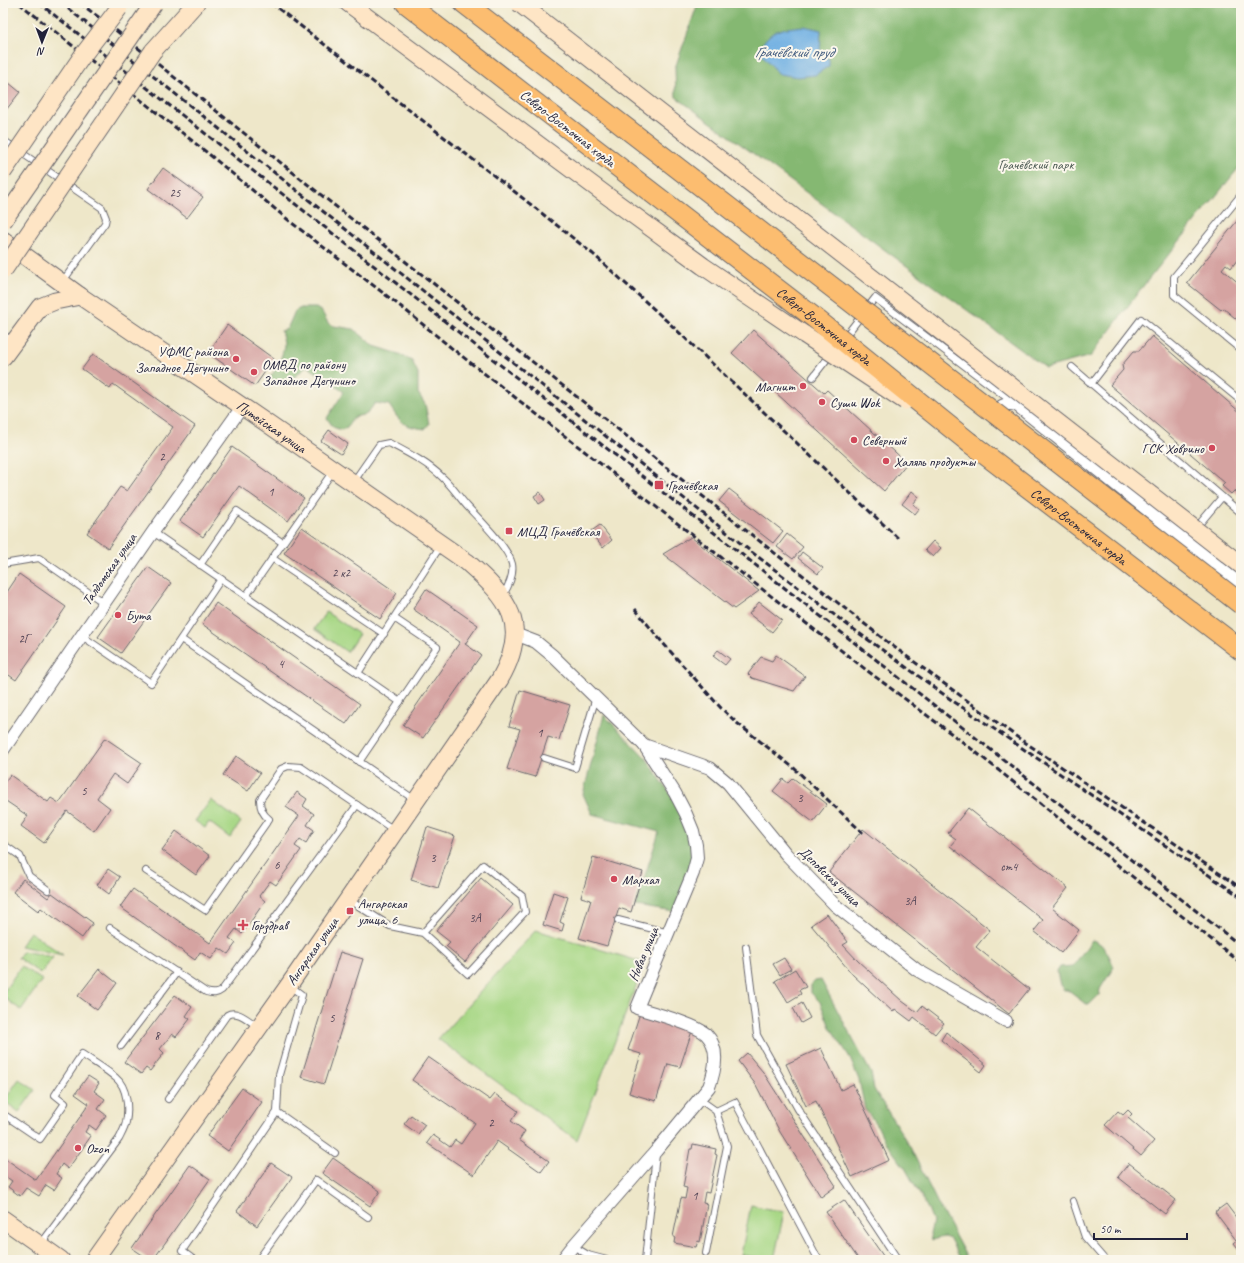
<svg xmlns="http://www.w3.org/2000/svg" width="1244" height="1263" viewBox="0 0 1244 1263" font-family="Caveat,sans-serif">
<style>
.green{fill:#a7d785;stroke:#647c60}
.forest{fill:#85b872;stroke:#546d56}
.water{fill:#6eafe2;stroke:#48688e}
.building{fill:#d5a3a1}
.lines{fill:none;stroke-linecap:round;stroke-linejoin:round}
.lane-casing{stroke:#69676d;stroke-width:8}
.street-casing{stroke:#69676d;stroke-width:14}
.secondary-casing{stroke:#69676d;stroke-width:19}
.primary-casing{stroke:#69676d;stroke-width:22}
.lane{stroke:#fff;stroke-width:6}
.street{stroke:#fff;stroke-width:12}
.secondary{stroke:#fee5c5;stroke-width:17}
.primary{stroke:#fcbd6f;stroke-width:20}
.rail{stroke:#22223b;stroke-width:3;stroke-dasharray:6 3;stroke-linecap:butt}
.secondary-bridge-casing{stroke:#69676d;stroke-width:19;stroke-linecap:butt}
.primary-bridge-casing{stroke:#69676d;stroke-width:22;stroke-linecap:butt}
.secondary-bridge{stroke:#fee5c5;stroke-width:17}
.primary-bridge{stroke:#fcbd6f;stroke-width:20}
.poi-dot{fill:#d1495b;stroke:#fbf7ec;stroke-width:1.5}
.labels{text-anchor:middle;stroke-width:4;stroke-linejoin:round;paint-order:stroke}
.number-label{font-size:12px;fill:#4f4254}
.street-label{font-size:14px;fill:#22223b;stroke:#fbf7ec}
.park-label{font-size:14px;fill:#4a5851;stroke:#fbf7ec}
.poi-label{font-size:14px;fill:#22223b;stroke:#fbf7ec;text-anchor:start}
.water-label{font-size:15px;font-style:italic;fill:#405a7e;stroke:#fbf7ec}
</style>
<rect width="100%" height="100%" fill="#fbf7ec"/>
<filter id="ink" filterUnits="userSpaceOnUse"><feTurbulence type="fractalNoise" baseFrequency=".025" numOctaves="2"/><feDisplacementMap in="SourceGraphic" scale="8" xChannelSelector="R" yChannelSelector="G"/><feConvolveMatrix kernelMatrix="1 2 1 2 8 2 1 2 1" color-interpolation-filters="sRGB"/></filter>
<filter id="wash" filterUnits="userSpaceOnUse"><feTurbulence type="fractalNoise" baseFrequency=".012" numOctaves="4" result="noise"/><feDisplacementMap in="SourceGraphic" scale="16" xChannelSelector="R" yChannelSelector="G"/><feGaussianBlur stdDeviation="0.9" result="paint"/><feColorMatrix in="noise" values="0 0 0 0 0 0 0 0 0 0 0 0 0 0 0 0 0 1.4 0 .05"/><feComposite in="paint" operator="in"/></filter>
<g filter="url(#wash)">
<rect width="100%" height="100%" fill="#eee7c9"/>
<g class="green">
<polygon points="326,612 359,634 347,652 314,629"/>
<polygon points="211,800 241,822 230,838 209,822 205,828 195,821"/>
<polygon points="536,930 645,963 577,1140 438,1039"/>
<polygon points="30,932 63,955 20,946"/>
<polygon points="23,951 53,957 41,974 18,958"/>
<polygon points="21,966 42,980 21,1010 3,997 3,993"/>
<polygon points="19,1079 35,1090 19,1112 4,1101"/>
<polygon points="751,1205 784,1212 774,1260 741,1255"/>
</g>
<g class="forest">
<polygon points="698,3 1241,3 1241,165 1140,290 1091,356 1046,368 676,97 675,68"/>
<path d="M301,308h15l6,4 6,11 6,3 20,3 20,17 25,8 13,7 6,12v20l7,11 4,20 -4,5c-23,-3 -24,-6 -36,-24l-14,-2 -8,11 -13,3 -7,10 -6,3 -8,-3 -6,-9 17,-26 -37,-26 -15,13 -20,3 -3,-4c7,-7 15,-24 15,-34 0,-4 -2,-9 -3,-13l6,-2 8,-18z"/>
<polygon points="604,715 646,758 676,802 689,833 693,858 675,912 635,906 659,832 592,814 583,794"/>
<path d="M1092,940c13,3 17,16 22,27l-14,22 -1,6 -10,10 -6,-3 -16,-12h-3l-4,-5 -3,-13 3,-5 13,-1z"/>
<polygon points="821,980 871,1073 874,1089 910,1147 939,1206 968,1260 961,1260 950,1239 944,1237 931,1240 930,1234 933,1221 928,1209 905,1168 884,1140 878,1127 865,1109 859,1080 849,1056 830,1027 820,1002 811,993 811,985 815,981"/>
</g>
<path class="water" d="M804,26l17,4 -1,23 9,6v7l-14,9 -17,2 -19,-3 -20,-23c9,-22 24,-23 45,-25z"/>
<g id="blocks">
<g class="building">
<polygon points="3,78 20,92 6,110 3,107"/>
<polygon points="163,168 203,197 187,218 148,189"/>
<polygon points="1241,216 1241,255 1231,268 1226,264 1222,269 1241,285 1241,323 1223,308 1221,310 1187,283"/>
<polygon points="227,325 274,359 255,386 208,353"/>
<polygon points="753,330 824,393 827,390 907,463 884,491 732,353"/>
<polygon points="1152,336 1241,413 1241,497 1234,491 1231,494 1222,486 1225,483 1110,385 1123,370 1122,365 1134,351 1139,351"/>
<polygon points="93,354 195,426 108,548 87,533 120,487 127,491 173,427 113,384 110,389 82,369"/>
<polygon points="329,430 348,444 341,454 321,441"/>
<polygon points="232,447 304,498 288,521 239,486 203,537 180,521"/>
<polygon points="729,489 783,531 773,543 719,501"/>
<polygon points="912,491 919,497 913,504 919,509 915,514 902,504"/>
<polygon points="540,492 545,500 539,504 534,496"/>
<polygon points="600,525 612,540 603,548 590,532"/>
<polygon points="302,527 397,593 380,619 284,553"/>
<polygon points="787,534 803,547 793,559 777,547"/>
<polygon points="691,537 759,591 734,609 663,554"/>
<polygon points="933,541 941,548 933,557 925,550"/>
<polygon points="802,552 823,568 818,574 798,558"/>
<polygon points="148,567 171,583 121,653 98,637"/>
<polygon points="19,574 66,607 16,680 3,671 3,590 7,592"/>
<polygon points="426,589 478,625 465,644 481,655 423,738 403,725 460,642 413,609"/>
<polygon points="759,602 782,620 772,632 749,614"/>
<polygon points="216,603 360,704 346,724 202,624"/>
<polygon points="718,650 730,659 725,665 713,656"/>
<polygon points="776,655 805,676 794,691 752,678 748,674 761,657 772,661"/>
<polygon points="520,690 570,705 559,740 548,737 535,777 507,769 520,729 509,726"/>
<polygon points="105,738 142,763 127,784 113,774 97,798 110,808 94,831 67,811 44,843 21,826 28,816 3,799 3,784 10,775 48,802 51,798 59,803"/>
<polygon points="236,756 260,773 248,791 223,775"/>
<polygon points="793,778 827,804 813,822 773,791 783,779 788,783"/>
<polygon points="297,792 307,799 303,806 314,814 307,825 314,830 306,843 300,839 295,846 301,850 276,885 270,881 259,896 265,901 242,934 236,929 229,938 236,943 228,954 219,948 211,959 200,952 195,960 120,907 133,889 210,943 299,816 286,807"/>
<polygon points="968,808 1068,888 1052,908 1079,930 1061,953 1034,931 1043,920 950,846 956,839 948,833"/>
<polygon points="427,827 455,836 438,888 411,880"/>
<polygon points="863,829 990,930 976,947 1029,989 1009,1014 829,872"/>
<polygon points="176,831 210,856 196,875 162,850"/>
<polygon points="593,857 643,872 631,912 619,908 607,946 579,938 591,900 581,897"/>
<polygon points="108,869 120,877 109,894 97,885"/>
<polygon points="481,878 513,905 465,962 446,946 450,942 436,931"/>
<polygon points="23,879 48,898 52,893 93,923 82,938 41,908 38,911 13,892"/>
<polygon points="553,892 568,897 560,922 564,924 562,931 543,925"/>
<polygon points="827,914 848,942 843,945 858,961 902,1001 917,1012 922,1006 944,1023 935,1034 914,1017 911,1021 895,1009 893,1012 853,975 811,925"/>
<polygon points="340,952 363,959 324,1084 301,1077"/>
<polygon points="784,958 791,969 780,975 773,964"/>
<polygon points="99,969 117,983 97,1010 78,996"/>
<polygon points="795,969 806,987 799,990 801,994 788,1002 775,981"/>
<polygon points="175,995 192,1007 186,1016 190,1019 176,1037 172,1034 160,1049 164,1053 150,1071 146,1068 141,1074 124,1062"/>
<polygon points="802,1003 810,1018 801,1023 793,1008"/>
<polygon points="640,1013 692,1031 680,1067 668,1064 656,1101 629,1093 641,1054 628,1050"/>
<polygon points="946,1032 986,1065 981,1072 941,1040"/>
<polygon points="821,1048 841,1090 853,1084 889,1160 852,1177 816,1101 806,1106 786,1064"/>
<polygon points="747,1053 763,1072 836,1186 821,1197 780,1132 756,1085 738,1061"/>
<polygon points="428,1057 490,1100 495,1094 518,1111 511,1121 525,1131 519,1140 549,1161 541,1172 497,1141 474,1175 427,1143 433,1135 450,1147 455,1140 461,1144 475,1123 412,1080"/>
<polygon points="88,1076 99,1083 94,1091 105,1099 98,1109 106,1115 96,1130 89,1125 85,1132 91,1136 68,1169 62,1164 56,1174 62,1178 54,1190 46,1185 39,1196 26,1188 20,1196 8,1187 12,1181 5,1176 3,1180 3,1157 36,1180 89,1104 75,1094"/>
<polygon points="242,1088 262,1102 228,1151 207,1136"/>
<polygon points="1128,1110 1132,1114 1128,1118 1154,1141 1141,1156 1105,1125 1118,1111 1123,1115"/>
<polygon points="411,1115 425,1125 418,1134 404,1124"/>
<polygon points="693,1144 716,1149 715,1154 717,1155 709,1193 705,1192 703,1203 707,1204 700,1242 698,1241 696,1247 674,1243 675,1237 673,1237 681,1198 685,1199 687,1188 683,1187 690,1149 692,1149"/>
<polygon points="333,1158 380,1191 370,1206 322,1173"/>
<polygon points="271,1163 292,1177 257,1226 237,1211"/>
<polygon points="1129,1163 1176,1200 1165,1214 1118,1177"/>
<polygon points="190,1165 210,1179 153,1260 146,1260 147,1258 132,1248"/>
<polygon points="844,1200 886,1260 859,1260 826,1212"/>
<polygon points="1226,1204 1241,1224 1241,1236 1236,1240 1215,1212"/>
<polygon points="1241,1237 1241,1252 1234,1243"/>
</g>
</g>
</g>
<g filter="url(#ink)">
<use href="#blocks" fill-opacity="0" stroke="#69676d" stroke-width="1"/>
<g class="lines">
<g class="lane-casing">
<g id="lane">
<polyline points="3,140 102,208 106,218 105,223 63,281"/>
<polyline points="1241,195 1174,277 1174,295 1241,350"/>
<polyline points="3,335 13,341"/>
<polyline points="844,338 875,298 1014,403"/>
<polyline points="1072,367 1241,513"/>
<polyline points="813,377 831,354"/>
<polyline points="1091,384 1141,319 1241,401"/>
<path d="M354,481l25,-36 10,-2c19,10 39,20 54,35 9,8 16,19 24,28 12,13 41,41 45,58 2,10 -4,23 -9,31"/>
<polyline points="1196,528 1222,497"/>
<polyline points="153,532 400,702"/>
<polyline points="272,558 384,634"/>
<polyline points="3,564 39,558 104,603"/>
<polyline points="200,565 237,511 283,543"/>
<polyline points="246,596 333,471"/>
<polyline points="82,636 151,683 221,579"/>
<polyline points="181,639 415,800"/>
<polyline points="358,673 441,545"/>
<polyline points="544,758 575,768 596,697"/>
<polyline points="359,762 437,647 394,618"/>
<polyline points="3,844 20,856 29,876 48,890"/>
<path d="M146,871l59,39 64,-91c-7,-5 -9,-11 -9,-19l21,-31 7,-3 13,1 93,63"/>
<polyline points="349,900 390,926 423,933 468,974 525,912 522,896 483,865 423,933"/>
<polyline points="618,920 669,933"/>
<path d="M110,928l96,64c7,2 11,2 16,-2l135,-185"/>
<polyline points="746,947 757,1035 798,1109 898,1260"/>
<polyline points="121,1046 177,972"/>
<path d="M168,1099l59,-84c10,-6 22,6 30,11"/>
<polyline points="699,1099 716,1111 727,1146 706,1253"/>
<polyline points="716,1111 735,1102 816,1255 820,1260"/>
<polyline points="277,1112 335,1153"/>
<path d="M3,1114l37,25 25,-36 -10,-8 27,-41c11,8 24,15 34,24 11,9 13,30 10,44 -1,6 -4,11 -7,17l-78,105"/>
<polyline points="1073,1201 1085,1237 1105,1260"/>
<polyline points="573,1246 588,1255"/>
<polyline points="194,1260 182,1251 277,1112 279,1075 302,995 290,986"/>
<polyline points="258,1260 316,1180 368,1217"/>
<polyline points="587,1260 588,1255 607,1260"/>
<polyline points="645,1260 656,1154"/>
</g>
</g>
<g class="street-casing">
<g id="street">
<path d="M995,419c0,-13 12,-18 23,-13l223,179"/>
<path d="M515,634l21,8 17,14 91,89 31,48 11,21 7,17 3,14 1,13 -4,15 -56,135c16,5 58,16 69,26 14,14 9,37 3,53l-53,64 -83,95 -11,14"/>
<polyline points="644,745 710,768 728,783 786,854 835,905 917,970 1006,1021"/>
<polyline points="3,750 153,532 242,407"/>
</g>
</g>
<g class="secondary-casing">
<g id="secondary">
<polyline points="348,3 606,195 703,266 805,335"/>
<polyline points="153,51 196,3"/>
<path id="s1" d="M3,240l77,56 188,128 199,138c42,37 64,63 33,117l-211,306 -195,275"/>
<polyline points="3,357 40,307 55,301 80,296"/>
<polyline points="3,1219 61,1260"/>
</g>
</g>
<g class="primary-casing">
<g id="primary">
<polyline points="406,3 525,95"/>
<polyline points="464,3 837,291"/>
<path id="s2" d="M970,443l271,207"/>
</g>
</g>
<use href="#lane" class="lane"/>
<use href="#street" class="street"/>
<use href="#secondary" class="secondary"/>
<use href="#primary" class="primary"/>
<g class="rail">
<polyline points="19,3 210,155 292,223 404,309 454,350 869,672 968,746 1241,963"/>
<polyline points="39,3 1241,946"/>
<polyline points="61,3 749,550 845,623 953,701 1241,897"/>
<polyline points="80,3 118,32 306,183 890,644 1017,737 1241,888"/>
<polyline points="271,3 515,192 593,254 668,322 899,539"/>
<polyline points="635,609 662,642 721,708 737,723 795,769 863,833"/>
</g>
<g class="secondary-bridge-casing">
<g id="secondary-bridge">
<polyline points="519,3 1241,565"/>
<polyline points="3,172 83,55 119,8"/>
<polyline points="3,221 154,3"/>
<polyline points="3,271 153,51"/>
<polyline points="805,335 905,401"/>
</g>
</g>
<g class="primary-bridge-casing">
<g id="primary-bridge">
<path id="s3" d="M525,95l291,224 154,124"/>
<polyline points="837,291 1241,604"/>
</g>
</g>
<use href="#secondary-bridge" class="secondary-bridge"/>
<use href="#primary-bridge" class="primary-bridge"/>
</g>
</g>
<g class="poi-dot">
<circle cx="236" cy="359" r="4"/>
<circle cx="254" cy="372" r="4"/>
<circle cx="803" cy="386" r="4"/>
<circle cx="822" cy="402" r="4"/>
<circle cx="854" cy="440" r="4"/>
<circle cx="1212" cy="448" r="4"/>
<circle cx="886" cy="461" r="4"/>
<rect x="654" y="480" width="10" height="10" rx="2"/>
<rect x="505" y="527" width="8" height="8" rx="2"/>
<circle cx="118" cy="615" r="4"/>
<circle cx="614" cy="879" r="4"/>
<rect x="346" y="907" width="8" height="8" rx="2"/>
<path d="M241 919h4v4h4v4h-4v4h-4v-4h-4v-4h4z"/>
<circle cx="78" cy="1148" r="4"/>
</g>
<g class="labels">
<g class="number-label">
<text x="175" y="197">25</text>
<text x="162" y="461">2</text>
<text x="271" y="496">1</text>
<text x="341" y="577">2 к2</text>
<text x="24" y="643">2Г</text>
<text x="281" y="668">4</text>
<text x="540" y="737">1</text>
<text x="84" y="795">5</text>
<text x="800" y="802">3</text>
<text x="433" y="862">3</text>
<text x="277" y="869">6</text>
<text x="1009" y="871">ст4</text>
<text x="910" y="905">3А</text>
<text x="475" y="922">3А</text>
<text x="332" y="1022">5</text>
<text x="157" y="1040">8</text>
<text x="491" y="1127">2</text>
<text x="695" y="1200">1</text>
</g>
<g class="street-label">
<text transform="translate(568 128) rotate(38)" y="5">Северо-Восточная хорда</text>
<text dy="5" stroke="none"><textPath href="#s3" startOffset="378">Северо-Восточная хорда</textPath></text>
<text dy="5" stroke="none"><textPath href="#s1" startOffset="327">Путейская улица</textPath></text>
<text dy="5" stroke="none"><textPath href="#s2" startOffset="137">Северо-Восточная хорда</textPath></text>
<text transform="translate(109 569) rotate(-55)" y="5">Талдомская улица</text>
<text transform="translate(830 876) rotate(44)" y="5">Деповская улица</text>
<text transform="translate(312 951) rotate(-55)" y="5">Ангарская улица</text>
<text transform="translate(643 954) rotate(-67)" y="5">Новая улица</text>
</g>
<g class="park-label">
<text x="1036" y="169">Грачёвский парк</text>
</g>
<g class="poi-label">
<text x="228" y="356" text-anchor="end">УФМС района<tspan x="228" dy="16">Западное Дегунино</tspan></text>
<text x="262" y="369">ОМВД по району<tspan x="262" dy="16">Западное Дегунино</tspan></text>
<text x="795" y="391" text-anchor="end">Магнит</text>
<text x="830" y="407">Суши Wok</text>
<text x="862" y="445">Северный</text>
<text x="1204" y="453" text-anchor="end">ГСК Ховрино</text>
<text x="894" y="466">Халяль продукты</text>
<text x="668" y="490">Грачёвская</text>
<text x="517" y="536">МЦД Грачёвская</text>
<text x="126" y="620">Бута</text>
<text x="622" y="884">Мархал</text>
<text x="358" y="908">Ангарская<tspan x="358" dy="16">улица, 6</tspan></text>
<text x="251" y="930">Горздрав</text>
<text x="86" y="1153">Ozon</text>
</g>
<g class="water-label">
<text x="794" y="57">Грачёвский пруд</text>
</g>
</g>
<rect width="1244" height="1263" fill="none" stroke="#fbf7ec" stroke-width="16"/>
<g transform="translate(42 42) rotate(181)" stroke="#fbf7ec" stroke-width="3" paint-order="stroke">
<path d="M0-3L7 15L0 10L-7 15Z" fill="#22223b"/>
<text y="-6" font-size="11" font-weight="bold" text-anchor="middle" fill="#22223b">N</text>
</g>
<path d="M1094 1233v6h93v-6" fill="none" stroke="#22223b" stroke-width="2"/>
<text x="1100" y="1233" font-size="12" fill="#22223b" stroke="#fbf7ec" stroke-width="3" paint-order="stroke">50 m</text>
</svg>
